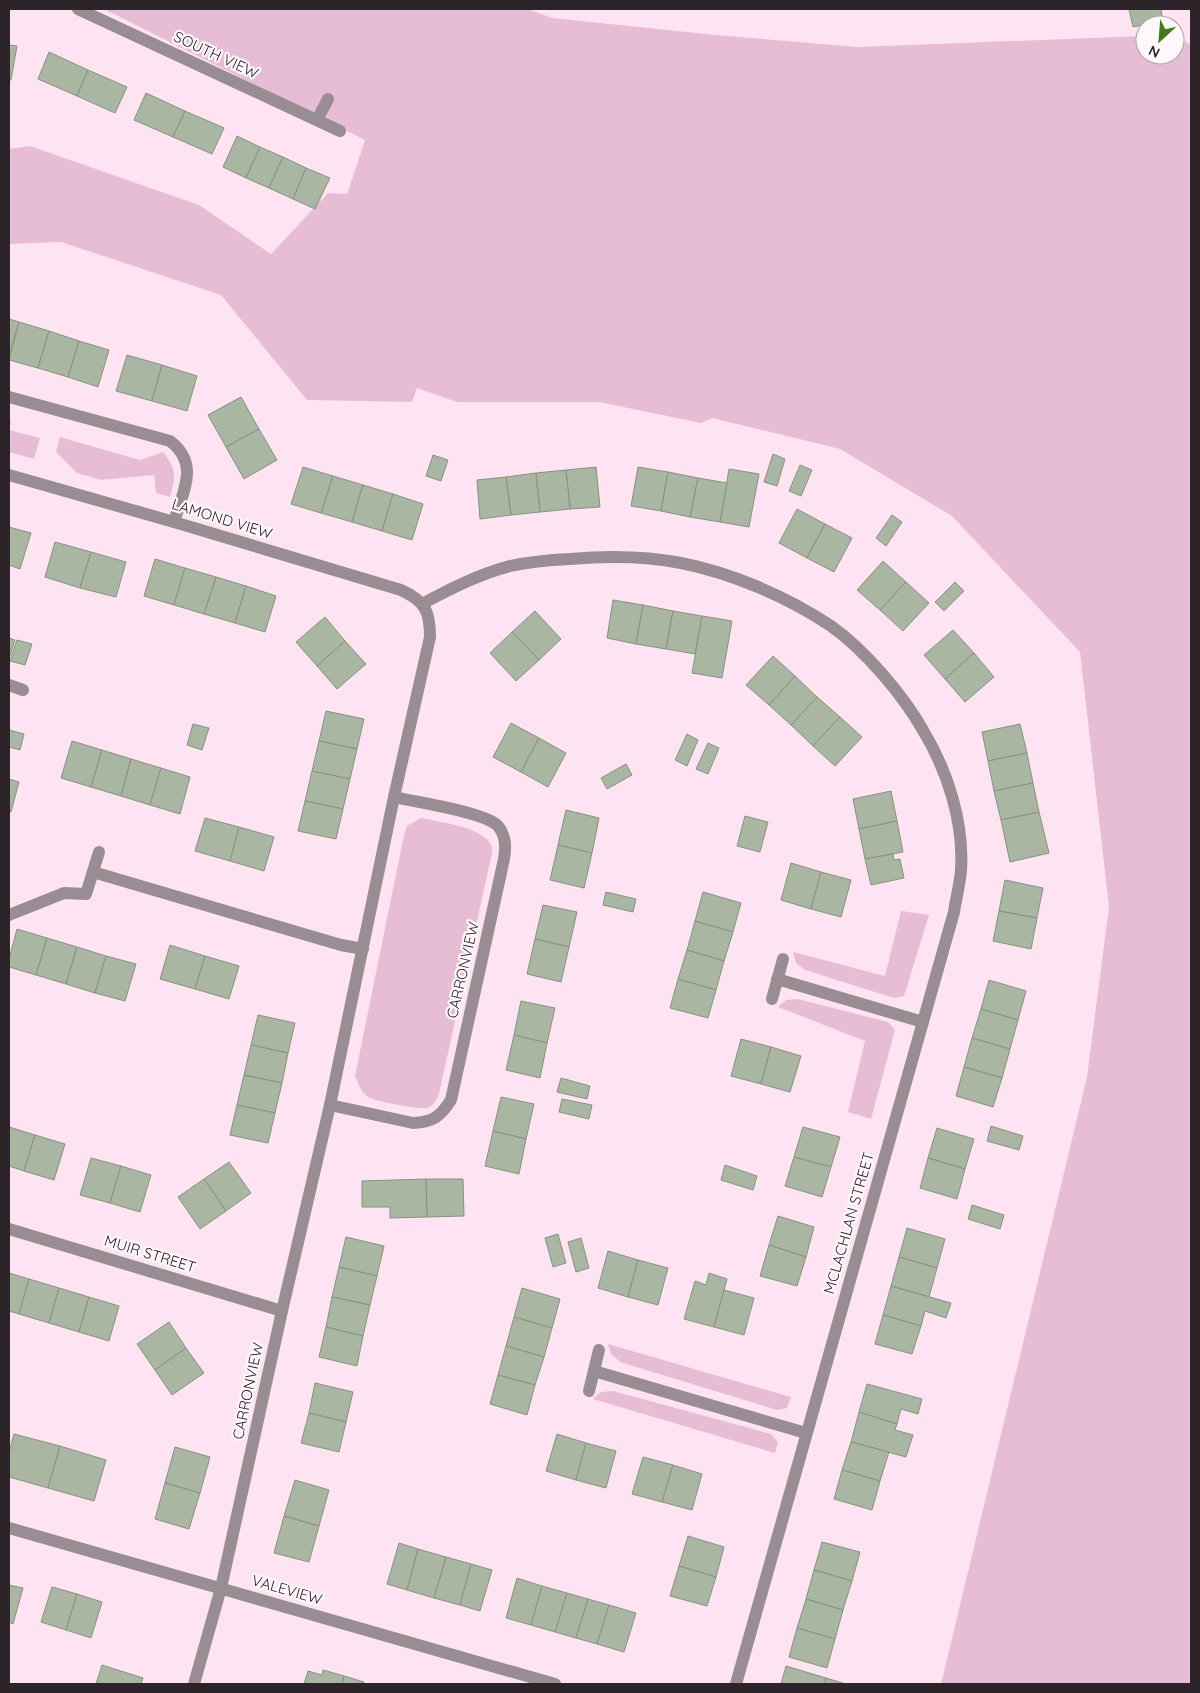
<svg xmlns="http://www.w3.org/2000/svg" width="1200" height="1693" viewBox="0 0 1200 1693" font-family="Quicksand,sans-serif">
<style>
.green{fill:#e7bdd5}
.building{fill:#a8b6a2;stroke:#85937f}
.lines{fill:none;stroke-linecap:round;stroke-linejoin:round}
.lane{stroke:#978d93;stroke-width:12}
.street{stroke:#978d93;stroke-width:12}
.labels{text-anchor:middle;stroke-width:4.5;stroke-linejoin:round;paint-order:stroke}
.street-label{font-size:15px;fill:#2d2429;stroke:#fef8fb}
</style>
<rect width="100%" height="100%" fill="#fee4f3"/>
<g class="green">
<polygon points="104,9 528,9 552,18 716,35 858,47 1145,36 1145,55 1175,55 1175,36 1191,45 1191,1684 941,1684 1087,1077 1109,907 1080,652 952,516 840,449 712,418 701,423 599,402 457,402 417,388 412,402 307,400 221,295 61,242 9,244 9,149 30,146 199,205 271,254 328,193 347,194 365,140"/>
<polygon points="9,421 11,421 9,430 40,438 34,459 9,452"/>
<path d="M60,437l80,23 23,-8c14,18 13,24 7,45l-14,-4 -2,-18 -53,5 -24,-7 -21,-21z"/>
<path d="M421,818c18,4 62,9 70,27 1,2 1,5 1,8l-53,241c-3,6 -5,12 -12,14 -6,2 -52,-7 -57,-10 -8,-4 -12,-14 -15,-22l49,-241 3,-9z"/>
<polygon points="901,911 929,915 904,996 894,998 805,970 796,963 793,952 885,976"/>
<polygon points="798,999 888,1022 895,1030 871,1119 848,1112 865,1041 778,1007 786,1000"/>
<polygon points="608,1344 791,1397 787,1408 777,1410 620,1362 611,1354"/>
<polygon points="613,1391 771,1434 778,1442 775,1453 593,1399 601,1392"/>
</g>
<g class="building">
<polygon points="1129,9 1161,9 1163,21 1133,27"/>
<polygon points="9,45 17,46 11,80 9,80"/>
<polygon points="49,52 88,70 77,96 38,79"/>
<polygon points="88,70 127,87 115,113 77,96"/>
<polygon points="146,93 185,111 173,137 134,120"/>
<polygon points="185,111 224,128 212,154 173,137"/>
<polygon points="237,136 260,147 246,178 223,167"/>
<polygon points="260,147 283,157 269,188 246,178"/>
<polygon points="283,157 306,168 293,199 269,188"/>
<polygon points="306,168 330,178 315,209 293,199"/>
<polygon points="9,319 19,322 9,355"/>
<polygon points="19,322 49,331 38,368 9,360"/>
<polygon points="49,331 79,341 68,377 38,368"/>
<polygon points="79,341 109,350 98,387 68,377"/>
<polygon points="127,355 162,365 152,401 116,391"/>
<polygon points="162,365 197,376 187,411 152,401"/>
<polygon points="241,397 259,429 226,447 208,415"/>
<polygon points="259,429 277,460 244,479 226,447"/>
<polygon points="773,454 785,459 777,486 764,482"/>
<polygon points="433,455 448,460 441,481 426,476"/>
<polygon points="800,465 812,470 801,496 789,491"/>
<polygon points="303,467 333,476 321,513 291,504"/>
<polygon points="596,467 600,507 570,509 566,470"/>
<polygon points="638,467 668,472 661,511 631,506"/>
<polygon points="729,469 759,474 749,527 720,522"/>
<polygon points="566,470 570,509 540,512 536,473"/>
<polygon points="668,472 698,478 690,517 661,511"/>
<polygon points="536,473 540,512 511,515 506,477"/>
<polygon points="333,476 363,485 352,522 321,513"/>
<polygon points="506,477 511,515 480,519 477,480"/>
<polygon points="698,478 727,483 720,522 690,517"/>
<polygon points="363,485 393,494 382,531 352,522"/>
<polygon points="393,494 423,504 412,540 382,531"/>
<polygon points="797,509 825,524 807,558 779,543"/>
<polygon points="892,515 902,522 886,546 876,538"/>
<polygon points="825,524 852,538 834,572 807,558"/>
<polygon points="9,527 31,533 20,569 9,565"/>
<polygon points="55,542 91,552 80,588 45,577"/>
<polygon points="91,552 126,562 116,597 80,588"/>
<polygon points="155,559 185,568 174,605 144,596"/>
<polygon points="883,561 906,582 880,610 857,590"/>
<polygon points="185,568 216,577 204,614 174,605"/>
<polygon points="216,577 246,586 235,623 204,614"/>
<polygon points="906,582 929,603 903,631 880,610"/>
<polygon points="955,582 964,591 944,611 935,602"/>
<polygon points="246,586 276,596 265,632 235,623"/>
<polygon points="613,600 643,605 636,644 607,638"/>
<polygon points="643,605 673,611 666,649 636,644"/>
<polygon points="535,611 561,639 539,660 512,632"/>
<polygon points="673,611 702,616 695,654 666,649"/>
<polygon points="702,616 732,621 722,678 692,673"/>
<polygon points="325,617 345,641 317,666 296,642"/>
<polygon points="953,630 974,653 945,679 924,655"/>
<polygon points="512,632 539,660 516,681 490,653"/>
<polygon points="9,638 15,640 9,659"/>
<polygon points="17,640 32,644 25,665 10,661"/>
<polygon points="345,641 366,664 337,689 317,666"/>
<polygon points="974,653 994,677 965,702 945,679"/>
<polygon points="773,656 795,676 769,705 746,685"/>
<polygon points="795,676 817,697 791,725 769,705"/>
<polygon points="817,697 840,717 813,746 791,725"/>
<polygon points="326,711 364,719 357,749 319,741"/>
<polygon points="840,717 862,737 835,766 813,746"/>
<polygon points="511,723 539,738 521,772 493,757"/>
<polygon points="193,724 209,728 202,750 187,745"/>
<polygon points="1020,724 1027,753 988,761 982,732"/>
<polygon points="9,730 24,734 20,750 9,747"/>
<polygon points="687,734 698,740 687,766 675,760"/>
<polygon points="539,738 566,753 548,787 521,772"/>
<polygon points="72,741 102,750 91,787 61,778"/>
<polygon points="319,741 357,749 350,779 312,771"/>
<polygon points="708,743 719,748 708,774 696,769"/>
<polygon points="102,750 131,759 121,796 91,787"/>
<polygon points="1027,753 1033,783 994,791 988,761"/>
<polygon points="131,759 161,768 150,805 121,796"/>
<polygon points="626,764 632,775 607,789 601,778"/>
<polygon points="161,768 190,777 180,814 150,805"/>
<polygon points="312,771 350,779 343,809 305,801"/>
<polygon points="9,779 19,782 11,812 9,811"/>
<polygon points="1033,783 1039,812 1001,820 994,791"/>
<polygon points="891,791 897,821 859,829 853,799"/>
<polygon points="305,801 343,809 336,839 298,831"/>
<polygon points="566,810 599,818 592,853 558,845"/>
<polygon points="1039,812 1049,853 1010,862 1001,820"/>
<polygon points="745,816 768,822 760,852 737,846"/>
<polygon points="205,818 239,827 230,861 195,851"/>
<polygon points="897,821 903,852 865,859 859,829"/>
<polygon points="239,827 274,837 264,871 230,861"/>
<polygon points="558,845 592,853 584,888 550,880"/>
<polygon points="893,854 894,860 900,859 904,878 871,885 865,859"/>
<polygon points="791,863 821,872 811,909 781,900"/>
<polygon points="821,872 851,880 841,917 811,909"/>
<polygon points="1005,880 1043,888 1037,918 999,911"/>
<polygon points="606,892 636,899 633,912 603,905"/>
<polygon points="703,892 741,903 733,932 695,921"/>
<polygon points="543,905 577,912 569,947 535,939"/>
<polygon points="999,911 1037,918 1031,949 993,941"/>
<polygon points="695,921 733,932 724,961 687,950"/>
<polygon points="17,929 47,938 36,975 9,967 9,959"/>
<polygon points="47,938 77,947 66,984 36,975"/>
<polygon points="535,939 569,947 561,982 527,974"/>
<polygon points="170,945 205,956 195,989 160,979"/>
<polygon points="77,947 106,956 95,993 66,984"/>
<polygon points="687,950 724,961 716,990 678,979"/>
<polygon points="106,956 136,964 125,1001 95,993"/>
<polygon points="205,956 239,966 229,999 195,989"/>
<polygon points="678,979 716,990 708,1018 670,1008"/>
<polygon points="989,980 1026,991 1018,1020 981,1009"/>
<polygon points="521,1001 555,1008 547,1043 514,1035"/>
<polygon points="981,1009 1018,1020 1010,1049 972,1038"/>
<polygon points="258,1015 295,1023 288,1053 251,1045"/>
<polygon points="514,1035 547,1043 540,1078 506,1070"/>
<polygon points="972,1038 1010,1049 1002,1078 964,1067"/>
<polygon points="741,1039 771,1047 761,1084 731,1076"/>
<polygon points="251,1045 288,1053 282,1083 244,1075"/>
<polygon points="771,1047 801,1056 790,1092 761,1084"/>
<polygon points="964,1067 1002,1078 993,1107 956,1096"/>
<polygon points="244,1075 282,1083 275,1113 237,1105"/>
<polygon points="561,1078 590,1086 587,1099 557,1092"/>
<polygon points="501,1097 534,1104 526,1139 493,1131"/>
<polygon points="562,1099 592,1105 589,1119 559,1112"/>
<polygon points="237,1105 275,1113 268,1143 230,1135"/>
<polygon points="991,1126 1023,1136 1019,1150 987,1141"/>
<polygon points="9,1127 35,1135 24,1171 9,1166"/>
<polygon points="803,1127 840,1137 831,1167 794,1157"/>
<polygon points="937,1128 974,1139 965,1169 928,1158"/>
<polygon points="493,1131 526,1139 519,1174 485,1166"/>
<polygon points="35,1135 65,1144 54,1180 24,1171"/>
<polygon points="794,1157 831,1167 822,1197 785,1186"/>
<polygon points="91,1158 121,1166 110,1203 80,1195"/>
<polygon points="928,1158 965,1169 957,1199 920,1188"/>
<polygon points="229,1162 251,1193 226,1211 204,1179"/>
<polygon points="725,1165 757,1176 753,1190 721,1180"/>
<polygon points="121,1166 151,1175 140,1212 110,1203"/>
<polygon points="204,1179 226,1211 200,1229 178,1197"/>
<polygon points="426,1179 463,1179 464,1216 427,1217"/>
<polygon points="426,1179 427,1217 390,1218 390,1207 362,1207 362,1181"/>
<polygon points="972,1205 1004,1215 1000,1229 968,1219"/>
<polygon points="778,1216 814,1227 806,1257 769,1245"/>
<polygon points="907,1228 945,1239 937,1268 899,1257"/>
<polygon points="558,1234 566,1263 553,1267 545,1238"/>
<polygon points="346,1237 384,1246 377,1276 339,1267"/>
<polygon points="581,1238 589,1268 576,1272 568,1242"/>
<polygon points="769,1245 806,1257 797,1286 760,1276"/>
<polygon points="608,1251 638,1260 628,1297 598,1288"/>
<polygon points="899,1257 937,1268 929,1297 891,1286"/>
<polygon points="638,1260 668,1268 658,1305 628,1297"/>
<polygon points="339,1267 377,1276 370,1305 332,1297"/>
<polygon points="9,1273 29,1279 19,1314 9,1311"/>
<polygon points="709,1273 727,1279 714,1327 684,1319 695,1281 706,1285"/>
<polygon points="29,1279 59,1288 49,1323 19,1314"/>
<polygon points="891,1286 951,1303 946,1318 925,1311 921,1326 883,1315"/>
<polygon points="59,1288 89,1297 79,1332 49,1323"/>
<polygon points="522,1288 560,1299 552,1328 514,1317"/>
<polygon points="724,1290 754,1298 744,1335 714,1327"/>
<polygon points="89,1297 119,1306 109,1341 79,1332"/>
<polygon points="332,1297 370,1305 363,1336 326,1327"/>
<polygon points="883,1315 921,1326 912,1354 875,1344"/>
<polygon points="514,1317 552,1328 544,1357 506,1346"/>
<polygon points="169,1322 186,1348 155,1370 137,1344"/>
<polygon points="326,1327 363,1336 357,1366 319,1357"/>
<polygon points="506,1346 544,1357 535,1385 498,1375"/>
<polygon points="186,1348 204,1373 172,1395 155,1370"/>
<polygon points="498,1375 535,1385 527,1415 490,1404"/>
<polygon points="315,1383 353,1392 346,1422 309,1413"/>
<polygon points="867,1384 922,1399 918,1414 901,1409 897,1424 859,1412"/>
<polygon points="859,1412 897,1424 895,1430 913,1435 906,1457 851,1442"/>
<polygon points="309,1413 346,1422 339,1452 301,1443"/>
<polygon points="14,1434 60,1446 48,1488 9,1477 9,1453"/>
<polygon points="557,1434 586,1443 576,1480 546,1471"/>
<polygon points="851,1442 889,1452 880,1481 842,1470"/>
<polygon points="586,1443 616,1451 606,1488 576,1480"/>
<polygon points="60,1446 106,1460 94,1501 48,1488"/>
<polygon points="175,1447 210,1457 200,1493 165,1483"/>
<polygon points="643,1457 673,1465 662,1502 632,1494"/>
<polygon points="673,1465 702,1474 692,1510 662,1502"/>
<polygon points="842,1470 880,1481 872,1510 834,1499"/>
<polygon points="295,1480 329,1490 319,1526 284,1516"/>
<polygon points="165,1483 200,1493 189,1529 155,1519"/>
<polygon points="284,1516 319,1526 309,1562 274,1553"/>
<polygon points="688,1536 724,1547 716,1577 679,1566"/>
<polygon points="822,1542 860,1552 852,1581 814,1570"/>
<polygon points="399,1543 418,1549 407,1590 387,1584"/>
<polygon points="418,1549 446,1557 434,1598 407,1590"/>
<polygon points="446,1557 471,1564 460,1605 434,1598"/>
<polygon points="471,1564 492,1570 480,1611 460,1605"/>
<polygon points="679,1566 716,1577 707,1606 670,1596"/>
<polygon points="814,1570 852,1581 843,1610 806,1599"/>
<polygon points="517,1578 542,1586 531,1625 506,1618"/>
<polygon points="9,1585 23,1588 13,1624 9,1622"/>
<polygon points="542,1586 567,1593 555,1632 531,1625"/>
<polygon points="52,1587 77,1594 66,1630 41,1622"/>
<polygon points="567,1593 588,1599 576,1638 555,1632"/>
<polygon points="77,1594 102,1602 91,1638 66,1630"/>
<polygon points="588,1599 609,1605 597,1644 576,1638"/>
<polygon points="806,1599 843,1610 835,1639 797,1628"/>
<polygon points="609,1605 636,1613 624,1652 597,1644"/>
<polygon points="797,1628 835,1639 827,1668 789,1657"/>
<polygon points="102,1665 143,1678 141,1684 96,1684"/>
<polygon points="786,1666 826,1678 825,1684 781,1684"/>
<polygon points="323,1670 344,1676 342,1684 304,1684 308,1671 322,1675"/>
<polygon points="344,1676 364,1682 363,1684 342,1684"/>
<polygon points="826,1678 846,1684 825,1684"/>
</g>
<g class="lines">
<g class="lane">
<polyline points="317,120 328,99"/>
<path d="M9,397l161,44c30,23 13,50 4,81"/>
<polyline points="9,685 23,690"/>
<polyline points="9,915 64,893 86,894 99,852"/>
<polyline points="772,999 783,959"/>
<polyline points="589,1391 599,1350"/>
</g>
<g class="street">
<polyline points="78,9 340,131"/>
<path d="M9,475l165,47 227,68c24,11 29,21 29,47l-36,160 -64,308 -48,206 -61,277 -27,96"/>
<path d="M422,604c28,-15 57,-30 88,-38 19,-4 40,-6 60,-7 36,-3 75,-3 111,4 51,10 107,34 150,63 34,24 73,70 93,106 24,40 40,91 37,138 -1,14 -5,28 -7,42l-218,772"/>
<polyline points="93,872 341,945 363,949"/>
<polyline points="777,979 923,1022"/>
<path d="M330,1105l83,18c20,-1 27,-6 38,-23l53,-241c2,-12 2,-23 -6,-33 -13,-14 -83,-24 -104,-29"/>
<polyline points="9,1229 282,1311"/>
<polyline points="594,1371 806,1433"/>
<polyline points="9,1528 555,1684"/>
</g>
</g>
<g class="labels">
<g class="street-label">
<text transform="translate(216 55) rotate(25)" y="5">SOUTH VIEW</text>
<text transform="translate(222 519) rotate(17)" y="5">LAMOND VIEW</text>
<text transform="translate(463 970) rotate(-77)" y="5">CARRONVIEW</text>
<text transform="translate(849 1223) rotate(-74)" y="5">MCLACHLAN STREET</text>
<text transform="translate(150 1254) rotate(17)" y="5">MUIR STREET</text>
<text transform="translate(248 1391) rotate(-78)" y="5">CARRONVIEW</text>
<text transform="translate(287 1590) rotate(16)" y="5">VALEVIEW</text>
</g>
</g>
<rect width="1200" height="1693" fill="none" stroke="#2d2429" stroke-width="20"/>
<g transform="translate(1160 40) rotate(206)"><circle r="24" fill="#fef8fb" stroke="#aaa3a7"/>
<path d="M0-4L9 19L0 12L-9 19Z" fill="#3f7d1a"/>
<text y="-8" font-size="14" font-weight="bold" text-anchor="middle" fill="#2d2429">N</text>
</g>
</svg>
